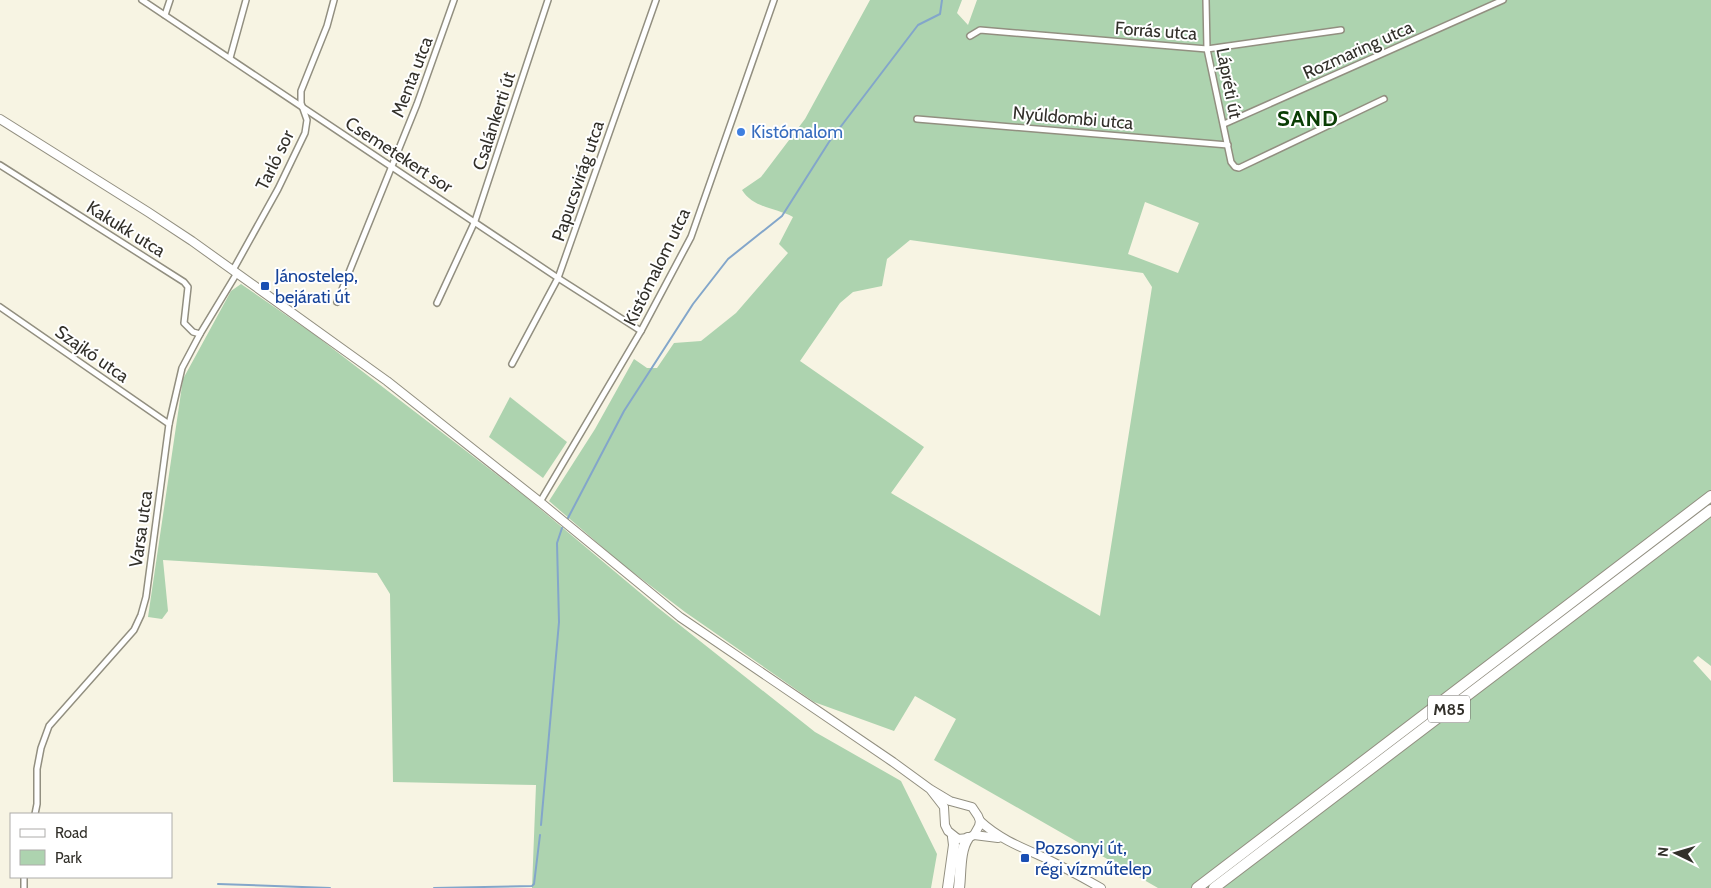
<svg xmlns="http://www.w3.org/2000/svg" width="1711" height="888" viewBox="0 0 1711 888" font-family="Cabin,sans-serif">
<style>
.green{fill:#add3af;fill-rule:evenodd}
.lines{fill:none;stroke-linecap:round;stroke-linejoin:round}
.stream{stroke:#83a6ca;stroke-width:2}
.street-casing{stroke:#928f80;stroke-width:8}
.secondary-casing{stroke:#928f80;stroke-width:10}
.highway-casing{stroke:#928f80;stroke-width:12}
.street{stroke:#fff;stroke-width:5}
.secondary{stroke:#fff;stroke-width:8}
.highway{stroke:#fff;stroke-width:10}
.shop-dot{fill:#3f7fe0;stroke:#fff;stroke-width:2}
.transit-dot{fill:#1a4fb4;stroke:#fff;stroke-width:2}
.labels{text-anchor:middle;stroke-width:4;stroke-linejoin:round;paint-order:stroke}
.shield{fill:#fff;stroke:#706e6a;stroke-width:1}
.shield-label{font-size:16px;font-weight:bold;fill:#32302a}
.street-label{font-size:18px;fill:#32302a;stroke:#fff}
.shop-label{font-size:18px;fill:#366cbe;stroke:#fff;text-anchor:start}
.transit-label{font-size:18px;fill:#164399;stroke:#fff;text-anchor:start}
.district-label{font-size:22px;font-weight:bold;letter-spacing:1px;fill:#093d04;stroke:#fff}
</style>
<rect width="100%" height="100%" fill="#f7f4e3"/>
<g class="green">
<path d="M870,0h92l-5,13 11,12 9,-25h734v666l-13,-10 -5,5 18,20v207h-553l-224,-128 22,-41 -41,-23 -21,35 -80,-29 -129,-90 -63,-48 -73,-63 46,-72 39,-70 13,9h10l17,-25 27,-2 35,-28 52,-60 -9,-9 14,-27c-17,-9 -40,-9 -51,-27l19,-13 44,-58zM1145,202l54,21 -21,50 -50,-19zM910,240l233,33 9,14 -52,329 -209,-123 33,-46 -124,-86 40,-58 13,-11 29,-6 5,-27z"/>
<polygon points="241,284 315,335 526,497 657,607 815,732 901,781 937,854 931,888 532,888 536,785 393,782 390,594 377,573 163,560 168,611 162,619 148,617 183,379 231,291"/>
<polygon points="510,397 567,442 543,478 489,437"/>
</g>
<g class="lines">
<g class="stream">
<polyline points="568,518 624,411 693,304 728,259 782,216 829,142 918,25 940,14 942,0"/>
<polyline points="541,825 559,622 557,543 562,528"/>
<polyline points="218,884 330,888"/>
<polyline points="434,888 532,886 534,884 540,835"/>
</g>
<g class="street-casing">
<g id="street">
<polyline points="142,0 558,278 641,331"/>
<polyline points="1206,0 1207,49 1231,162 1235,167 1239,168 1384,99"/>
<polyline points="165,15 170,0"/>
<polyline points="970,36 980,30 1207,49 1341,30"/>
<polyline points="230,58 246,0"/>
<polyline points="917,119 1228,145"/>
<polyline points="1224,124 1503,0"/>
<polyline points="0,165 184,282 188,287 184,323 193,332 200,334"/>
<polyline points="233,270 278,189 305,133 307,120 301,103 301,91 327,26 334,0"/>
<polyline points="337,302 417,104 454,0"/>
<polyline points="437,303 475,221 548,0"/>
<polyline points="0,307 169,424"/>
<polyline points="512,364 558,278 656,0"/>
<polyline points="540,502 641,331 691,237 774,0"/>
<polyline points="35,814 37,804 37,769 41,748 49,726 134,630 141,615 146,597 169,424 182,368 200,334 237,273"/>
<polyline points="24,877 24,888"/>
</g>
</g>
<g class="secondary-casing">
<g id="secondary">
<polyline points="0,119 148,212 192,241 387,381 540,502 680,617 893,762 930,789 950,801 972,807 978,816 980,821 979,826 974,835 968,838 958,839 948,831 945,825 944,807 930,789"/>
<path d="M980,821c18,17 40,26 63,36 20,10 39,20 58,31"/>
<polyline points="974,835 998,838"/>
</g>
</g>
<g class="highway-casing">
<g id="highway">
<polyline points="948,888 954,845 953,837"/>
<path d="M959,888c2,-15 0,-37 9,-50"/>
<polyline points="1197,888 1711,496"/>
<polyline points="1214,888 1711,510"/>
</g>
</g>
<use href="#street" class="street"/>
<use href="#secondary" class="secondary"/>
<use href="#highway" class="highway"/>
</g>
<circle class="shop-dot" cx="741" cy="132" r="5"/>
<g class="transit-dot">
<rect x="260" y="281" width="10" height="10" rx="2.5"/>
<rect x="1020" y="853" width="10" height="10" rx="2.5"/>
</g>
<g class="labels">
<rect class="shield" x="1428" y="695.5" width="42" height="27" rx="4"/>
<g class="shield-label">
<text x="1449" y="715">M85</text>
</g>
<g class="street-label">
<text transform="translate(1156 31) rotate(4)" y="6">Forrás utca</text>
<text transform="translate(1358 50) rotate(-24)" y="6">Rozmaring utca</text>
<text transform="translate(412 77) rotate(-69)" y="6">Menta utca</text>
<text transform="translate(1229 83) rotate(79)" y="6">Lápréti út</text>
<text transform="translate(1073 118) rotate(5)" y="6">Nyúldombi utca</text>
<text transform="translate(494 121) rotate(-72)" y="6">Csalánkerti út</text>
<text transform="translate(399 155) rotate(33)" y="6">Csemetekert sor</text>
<text transform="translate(275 160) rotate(-64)" y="6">Tarló sor</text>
<text transform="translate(578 181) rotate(-71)" y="6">Papucsvirág utca</text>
<text transform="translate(126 229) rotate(32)" y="6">Kakukk utca</text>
<text transform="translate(657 267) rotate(-64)" y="6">Kistómalom utca</text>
<text transform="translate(92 354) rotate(35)" y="6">Szajkó utca</text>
<text transform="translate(141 529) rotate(-82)" y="6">Varsa utca</text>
</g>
<g class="shop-label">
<text x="751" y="138">Kistómalom</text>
</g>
<g class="transit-label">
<text x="275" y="282">Jánostelep,<tspan x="275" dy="21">bejárati út</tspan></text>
<text x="1035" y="854">Pozsonyi út,<tspan x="1035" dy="21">régi vízműtelep</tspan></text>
</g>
<g class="district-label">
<text x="1308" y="126">SAND</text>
</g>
</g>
<rect x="10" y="813" width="162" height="65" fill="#ffffff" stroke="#adacaa"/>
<rect x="20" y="829" width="25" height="8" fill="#ffffff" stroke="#adacaa"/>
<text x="55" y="838" font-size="15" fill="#32302a">Road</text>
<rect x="20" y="850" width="25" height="15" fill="#add3af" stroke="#adacaa"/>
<text x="55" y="863" font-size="15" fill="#32302a">Park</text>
<g transform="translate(1676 853) rotate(275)" stroke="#ffffff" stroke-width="4" paint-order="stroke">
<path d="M0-4L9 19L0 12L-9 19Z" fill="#32302a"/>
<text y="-8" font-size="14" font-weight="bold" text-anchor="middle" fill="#32302a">N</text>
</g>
</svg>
